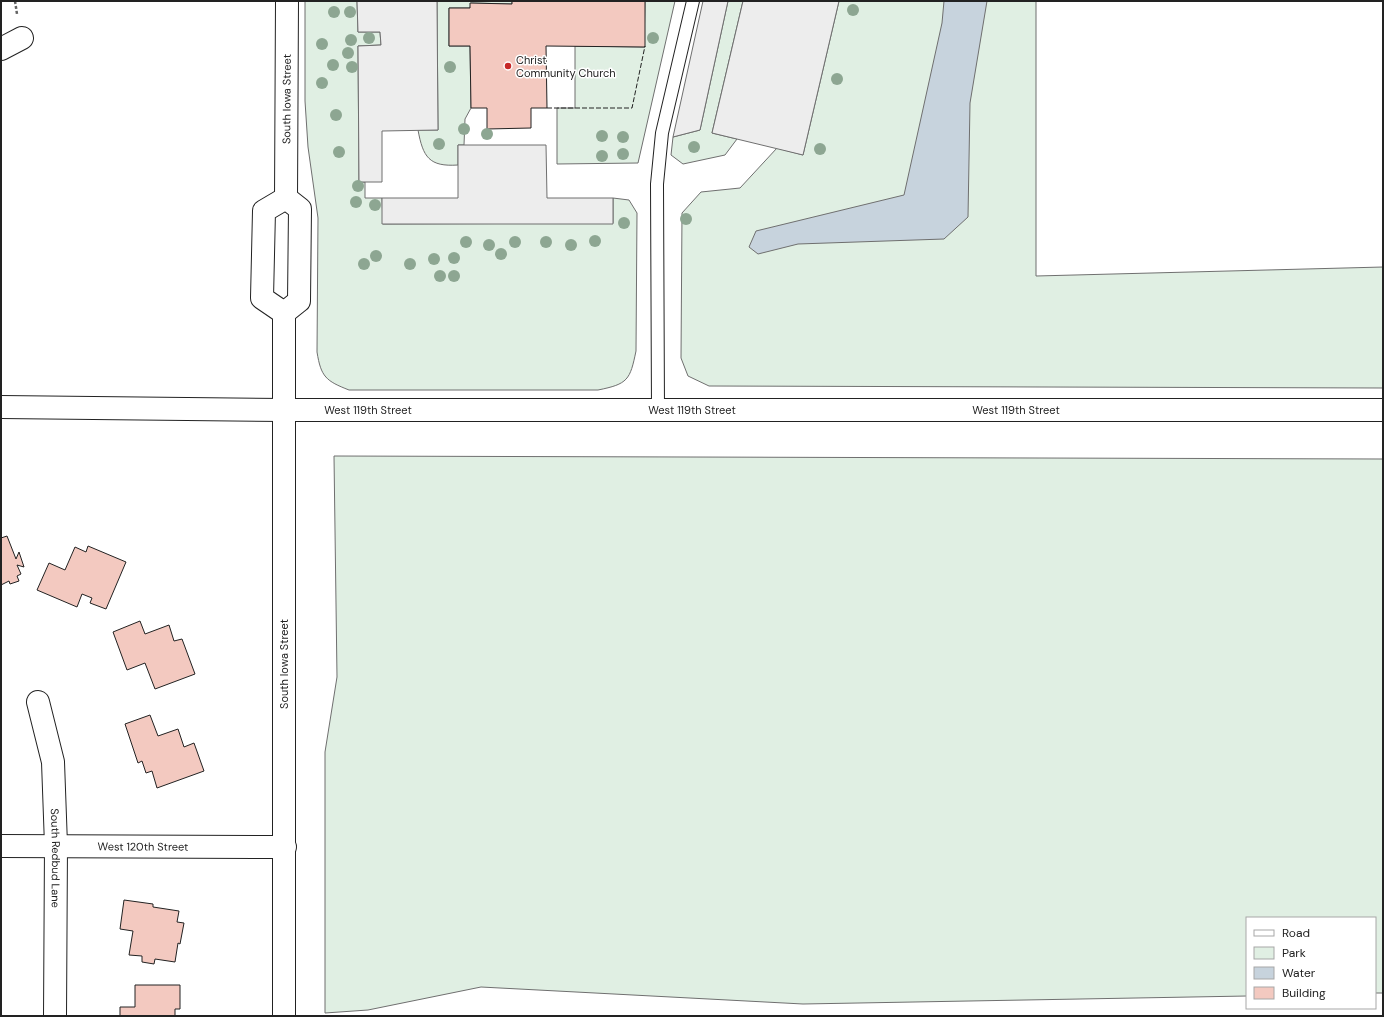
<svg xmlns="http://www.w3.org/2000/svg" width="1384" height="1017" viewBox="0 0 1384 1017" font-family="'DM Sans',sans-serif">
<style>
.green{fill:#e0efe3;stroke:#6f6f6f}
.parking{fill:#ededed;stroke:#6f6f6f}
.water{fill:#c7d3dd;stroke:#6f6f6f}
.building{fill:#f3c9c0;stroke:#222}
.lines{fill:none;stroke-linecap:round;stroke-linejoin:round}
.service-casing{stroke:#222;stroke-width:14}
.minor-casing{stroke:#222;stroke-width:24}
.tertiary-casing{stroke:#222;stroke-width:24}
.secondary-casing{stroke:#222;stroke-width:24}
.path{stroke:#646464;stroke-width:2.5;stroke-dasharray:3 2;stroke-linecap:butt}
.service{stroke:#fff;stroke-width:12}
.minor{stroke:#fff;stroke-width:22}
.tertiary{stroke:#fff;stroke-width:22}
.secondary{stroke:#fff;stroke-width:22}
.fence{stroke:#222;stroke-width:1;stroke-dasharray:5 2;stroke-linecap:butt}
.tree{fill:#8da692}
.poi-dot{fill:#c62828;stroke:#fff;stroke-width:1.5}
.labels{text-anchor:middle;stroke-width:3;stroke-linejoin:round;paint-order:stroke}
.poi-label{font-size:11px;fill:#222;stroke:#fff;text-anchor:start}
.street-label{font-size:11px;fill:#222;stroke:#fff}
</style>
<rect width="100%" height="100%" fill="#fff"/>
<g class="green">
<path d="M305,1h52l1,31h22l1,13 -23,1 1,136h6v16h17l1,26 230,-1v-25l16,2 8,13 -1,138c-6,29 -8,33 -38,39h-249c-23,-9 -28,-13 -32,-38l1,-134 -10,-71 -3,-46z"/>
<path d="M437,1h75v3l-41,-1 -1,5h-21v38h21l1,62 -6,11 -1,26h-6v20c-29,2 -35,-8 -40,-35h20z"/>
<polygon points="645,1 675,1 638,163 557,164 557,108 575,108 575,46 644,47"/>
<polygon points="728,1 743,1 712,133 737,139 725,155 683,164 671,155 673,137 700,130"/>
<polygon points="839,1 1036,1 1036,276 1383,267 1383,388 709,386 688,376 681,358 682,213 701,192 740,188 777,148 803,155"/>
<polygon points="334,456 1383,459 1383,993 1375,993 1375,918 1247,918 1247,996 803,1004 481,987 368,1010 325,1013 325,752 337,677"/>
</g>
<g class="parking">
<polygon points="357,1 437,1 438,130 382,131 382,182 359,182 358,46 381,45 380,32 358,32"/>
<polygon points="703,1 728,1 700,130 673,137"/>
<polygon points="743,1 839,1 803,155 712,133"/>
<polygon points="458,145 546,145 547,198 613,198 613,224 382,224 382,198 458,198"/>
</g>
<polygon class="water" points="944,1 987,1 970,103 968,217 944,239 798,244 758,254 749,247 756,231 904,195 942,23"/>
<g class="building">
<polygon points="512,1 645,1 645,47 546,46 547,108 531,108 531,128 487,129 487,108 471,108 470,46 449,46 449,8 470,8 470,3 512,4"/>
<polygon points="7,536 16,559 19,552 24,567 17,565 21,574 17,576 19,581 10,584 9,581 1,585 1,538"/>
<polygon points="88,546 126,562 106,609 90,603 92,598 82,594 77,607 37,590 49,563 65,570 75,547 86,552"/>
<polygon points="140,621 145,634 169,625 174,641 182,639 195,674 155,689 145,663 127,670 113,632"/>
<polygon points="150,715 158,736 178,729 184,747 194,743 204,771 157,788 152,771 146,773 142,761 138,763 125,724"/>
<polygon points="124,900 153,904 153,907 179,911 177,922 184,923 180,944 178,943 175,962 155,959 154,964 142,962 142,956 129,955 133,931 120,929"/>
<polygon points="135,985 180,985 180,1009 175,1009 175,1016 120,1016 120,1007 135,1007"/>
</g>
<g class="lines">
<g class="service-casing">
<polyline id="service" points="658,410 657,184 662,133 693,1"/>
</g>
<g class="minor-casing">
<g id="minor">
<polyline points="1,49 22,38"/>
<path id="s1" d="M286,198l1,-197"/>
<polyline points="284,313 262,298 264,211 286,198"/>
<polyline points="284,313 299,301 300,209 286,198"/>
<polyline points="284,410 284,313"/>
<path id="s2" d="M38,702l15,60 3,83 -1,171"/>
<path id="s3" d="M1,846l284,1"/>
</g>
</g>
<g class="tertiary-casing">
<polyline id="tertiary" points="284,410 284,1016"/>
</g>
<g class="secondary-casing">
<g id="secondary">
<path id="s4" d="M1,407l283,3h1099"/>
</g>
</g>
<polyline class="path" points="15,1 17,14"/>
<use href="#service" class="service"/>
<use href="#minor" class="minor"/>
<use href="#tertiary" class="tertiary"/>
<use href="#secondary" class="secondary"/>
<polyline class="fence" points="547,108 632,108 645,46"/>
</g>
<g class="tree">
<circle cx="853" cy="10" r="6"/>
<circle cx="334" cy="12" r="6"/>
<circle cx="350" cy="12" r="6"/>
<circle cx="369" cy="38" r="6"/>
<circle cx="653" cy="38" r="6"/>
<circle cx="351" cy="40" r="6"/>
<circle cx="322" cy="44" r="6"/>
<circle cx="348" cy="53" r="6"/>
<circle cx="333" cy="65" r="6"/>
<circle cx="352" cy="67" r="6"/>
<circle cx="450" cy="67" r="6"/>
<circle cx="837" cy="79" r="6"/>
<circle cx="322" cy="83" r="6"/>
<circle cx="336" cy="115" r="6"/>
<circle cx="464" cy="129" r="6"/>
<circle cx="487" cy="134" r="6"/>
<circle cx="602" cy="136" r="6"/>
<circle cx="623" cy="137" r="6"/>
<circle cx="439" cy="144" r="6"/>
<circle cx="694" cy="147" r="6"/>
<circle cx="820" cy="149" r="6"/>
<circle cx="339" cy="152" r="6"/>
<circle cx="623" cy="154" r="6"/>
<circle cx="602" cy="156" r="6"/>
<circle cx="358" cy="186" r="6"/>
<circle cx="356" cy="202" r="6"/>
<circle cx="375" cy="205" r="6"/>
<circle cx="686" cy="219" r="6"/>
<circle cx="624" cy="223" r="6"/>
<circle cx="595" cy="241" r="6"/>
<circle cx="466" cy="242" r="6"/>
<circle cx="515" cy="242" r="6"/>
<circle cx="546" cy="242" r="6"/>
<circle cx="489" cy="245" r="6"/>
<circle cx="571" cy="245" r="6"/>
<circle cx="501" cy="254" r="6"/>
<circle cx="376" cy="256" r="6"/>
<circle cx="454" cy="258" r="6"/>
<circle cx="434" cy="259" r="6"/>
<circle cx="364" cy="264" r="6"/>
<circle cx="410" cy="264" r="6"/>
<circle cx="440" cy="276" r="6"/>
<circle cx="454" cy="276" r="6"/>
</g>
<circle class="poi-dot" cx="508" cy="66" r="4"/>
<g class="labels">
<g class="poi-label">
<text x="516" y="64">Christ<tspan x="516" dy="13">Community Church</tspan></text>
</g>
<g class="street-label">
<text dy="4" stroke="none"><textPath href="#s1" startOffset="99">South Iowa Street</textPath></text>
<text dy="4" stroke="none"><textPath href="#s4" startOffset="367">West 119th Street</textPath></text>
<text dy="4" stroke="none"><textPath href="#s4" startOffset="691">West 119th Street</textPath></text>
<text dy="4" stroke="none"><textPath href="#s4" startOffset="1015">West 119th Street</textPath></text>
<text transform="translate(284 664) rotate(-90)" y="4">South Iowa Street</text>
<text dy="4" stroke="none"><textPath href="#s3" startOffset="142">West 120th Street</textPath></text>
<text dy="4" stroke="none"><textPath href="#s2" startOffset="158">South Redbud Lane</textPath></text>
</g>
</g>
<rect width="1384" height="1017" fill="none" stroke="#222222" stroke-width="4"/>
<rect x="1246" y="917" width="130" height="92" fill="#ffffff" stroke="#a7a7a7"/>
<rect x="1254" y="930" width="20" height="6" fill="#ffffff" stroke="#a7a7a7"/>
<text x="1282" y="937" font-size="12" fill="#222222">Road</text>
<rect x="1254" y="947" width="20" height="12" fill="#e0efe3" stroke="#a7a7a7"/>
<text x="1282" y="957" font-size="12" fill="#222222">Park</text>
<rect x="1254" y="967" width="20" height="12" fill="#c7d3dd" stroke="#a7a7a7"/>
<text x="1282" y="977" font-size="12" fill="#222222">Water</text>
<rect x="1254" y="987" width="20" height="12" fill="#f3c9c0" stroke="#a7a7a7"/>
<text x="1282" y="997" font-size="12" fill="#222222">Building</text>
</svg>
